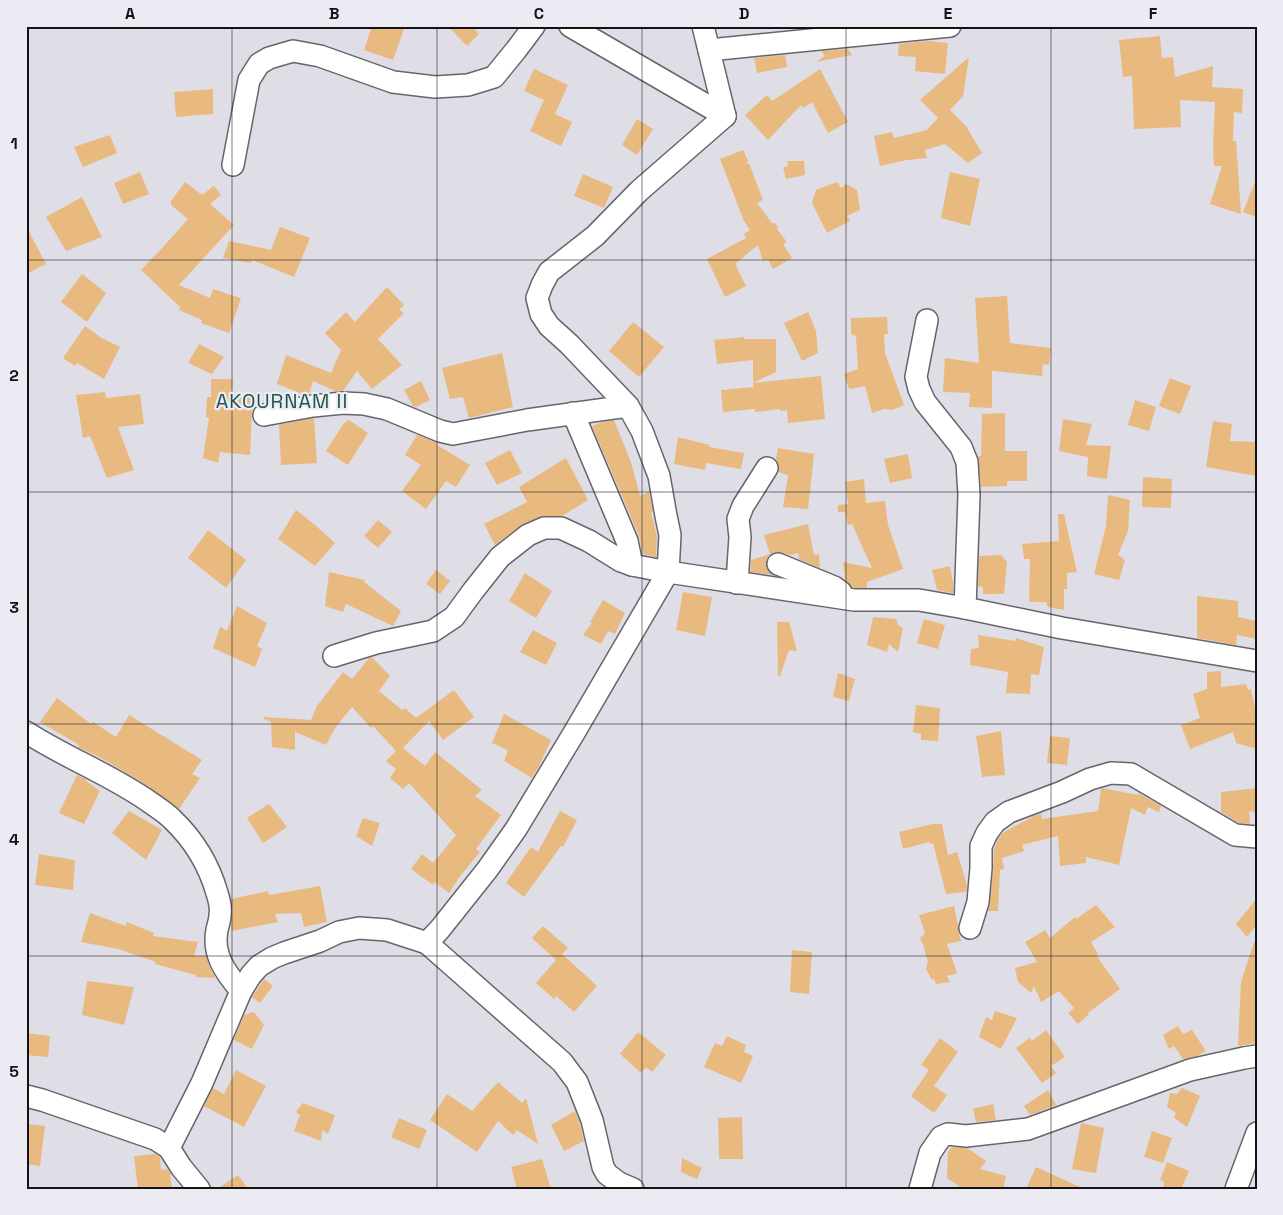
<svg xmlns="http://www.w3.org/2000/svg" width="1283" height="1215" viewBox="0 0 1283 1215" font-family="'Space Grotesk',sans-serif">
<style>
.building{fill:#e9ba80}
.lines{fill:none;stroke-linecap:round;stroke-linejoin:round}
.minor-casing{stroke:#66656c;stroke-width:24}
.minor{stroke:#fff;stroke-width:21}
.grid{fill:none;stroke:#131215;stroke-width:1;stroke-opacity:0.55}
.labels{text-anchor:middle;stroke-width:4.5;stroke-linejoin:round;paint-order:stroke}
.quarter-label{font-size:20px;letter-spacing:1px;fill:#1a5550;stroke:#eceaf3}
.neatline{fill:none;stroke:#131215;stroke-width:2}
.grid-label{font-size:16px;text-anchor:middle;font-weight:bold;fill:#131215}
</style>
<rect width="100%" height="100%" fill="#dfdde6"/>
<g class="building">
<polygon points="372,26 405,26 393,60 364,50"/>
<polygon points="448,26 472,26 479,34 467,46"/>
<polygon points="1160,36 1162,58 1173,57 1175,77 1213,66 1212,87 1243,89 1242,113 1234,112 1233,141 1236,141 1241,214 1210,204 1222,166 1214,166 1213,145 1215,102 1180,100 1181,127 1134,129 1132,76 1123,77 1119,40"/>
<polygon points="929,41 948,43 945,74 915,71 916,57 898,56 899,44"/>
<polygon points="848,49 852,55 816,62 825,56 821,51"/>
<polygon points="785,55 787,67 757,73 754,58"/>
<polygon points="969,57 963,96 950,110 966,126 982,153 968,163 945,144 925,150 927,158 907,160 880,166 874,136 892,132 894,138 927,130 938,118 920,100"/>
<polygon points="534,69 568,85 555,114 572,122 561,146 530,131 544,100 524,91"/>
<polygon points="820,69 848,122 828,133 812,102 803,108 801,105 768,140 745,115 767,95 772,101"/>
<polygon points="213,89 213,114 176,117 174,92"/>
<polygon points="637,119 653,129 637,155 622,145"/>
<polygon points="110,135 117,153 83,167 74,147"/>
<polygon points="743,150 748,161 745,164 749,163 763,200 757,203 772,223 775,223 778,227 777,228 779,232 787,242 783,244 792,258 773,269 768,259 763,261 758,245 735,264 746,286 725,297 707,259 746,238 744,234 750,230 744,221 720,159"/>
<polygon points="787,161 804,161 805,175 786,179 783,167 788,166"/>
<polygon points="140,172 149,194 123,204 114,183"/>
<polygon points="950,172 980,179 970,226 941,218"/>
<polygon points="583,174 613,187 604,208 574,196"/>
<polygon points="1256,179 1257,179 1257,217 1243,212"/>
<polygon points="185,182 202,195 214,186 221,195 210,204 234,225 179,285 210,298 213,289 241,298 229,333 201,323 202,320 179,310 180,307 141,270 164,246 188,219 171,205 171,201"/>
<polygon points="837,182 841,188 846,184 857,190 860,210 847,216 850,221 827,233 812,203 816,190"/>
<polygon points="82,197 102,237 66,251 46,217"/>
<polygon points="26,226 46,264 26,274"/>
<polygon points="280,227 310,238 294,277 252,260 251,263 223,258 229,241 271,250"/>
<polygon points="82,274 106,293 87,322 61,302"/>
<polygon points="387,287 404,305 399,310 404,313 378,339 402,365 372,389 357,371 343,391 335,391 313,381 309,394 305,395 277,384 286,355 331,373 341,350 325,333 346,312 355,322"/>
<polygon points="1007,296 1010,343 1051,348 1049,365 1043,364 1042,376 992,371 992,408 969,407 970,393 943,392 945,358 979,363 975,298"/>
<polygon points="808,312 816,331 818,353 802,361 784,323"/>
<polygon points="887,317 888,334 884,334 885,353 904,405 892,410 884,409 872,413 865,386 849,389 844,374 858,369 856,336 851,334 851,318"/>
<polygon points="633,322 664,347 639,377 609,351"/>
<polygon points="85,326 100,337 120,347 104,379 77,363 75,366 63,358"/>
<polygon points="744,337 744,339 776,339 776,372 753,383 753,360 717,364 714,340"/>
<polygon points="199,344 224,357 212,374 188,363"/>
<polygon points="502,353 513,407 469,418 463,397 450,399 442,368"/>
<polygon points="821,376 825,419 788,423 787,410 780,411 780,409 755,412 755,409 723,412 721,390 754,387 753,383"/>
<polygon points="1170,378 1191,386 1180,414 1159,406"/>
<polygon points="211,379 233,379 231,396 255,397 255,406 252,411 250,455 220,452 218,463 203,458 209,418 206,417 207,397 211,397"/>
<polygon points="421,381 430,400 416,407 413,406 404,390"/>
<polygon points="105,392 106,398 140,394 144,424 118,427 134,470 107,478 90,436 83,438 76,395"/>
<polygon points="1135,400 1156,407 1149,431 1128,425"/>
<polygon points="1005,413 1005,451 1027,451 1027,481 1007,481 1007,486 981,487 978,456 981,456 982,414"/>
<polygon points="314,418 317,463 281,465 279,425"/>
<polygon points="1063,419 1092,424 1086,445 1111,446 1107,479 1087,476 1088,457 1059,451"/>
<polygon points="349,420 368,433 348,465 326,451 344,423"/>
<polygon points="614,420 631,462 640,496 649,492 653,512 651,513 657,536 656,557 643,554 639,536 592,426 600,423"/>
<polygon points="1213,421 1232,424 1230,441 1257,442 1257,476 1206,467"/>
<polygon points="417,435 438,443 437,445 470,465 456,487 446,481 426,509 402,491 421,465 405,455"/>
<polygon points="678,437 709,445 709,447 744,453 741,469 706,463 705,470 674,464"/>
<polygon points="778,448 814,454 808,509 783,507 788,475 778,472 779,468 778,463 776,459"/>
<polygon points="510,450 522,473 497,485 485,463"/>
<polygon points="908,454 912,478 890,483 884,459"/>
<polygon points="566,458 588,500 562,516 544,516 523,524 495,545 484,524 527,502 519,487"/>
<polygon points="1143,477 1172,479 1171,508 1142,507"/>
<polygon points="864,479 866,503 885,501 888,525 903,569 867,582 867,588 855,588 852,587 845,579 843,562 872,568 852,524 848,525 845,513 846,512 838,512 838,505 848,504 845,482"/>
<polygon points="1108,495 1130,500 1128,531 1118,555 1125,560 1119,580 1094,574 1106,526"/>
<polygon points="296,510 315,525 335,543 315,566 278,539"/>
<polygon points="1058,514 1064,514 1077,572 1067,573 1067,589 1064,589 1064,610 1048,607 1046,602 1029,602 1030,559 1024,559 1022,544 1059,541"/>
<polygon points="378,520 392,532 378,548 364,536"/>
<polygon points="808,524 814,555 819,554 820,568 799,559 798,553 790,555 777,552 770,554 766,560 766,566 768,572 773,575 750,572 751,560 770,554 764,535"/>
<polygon points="208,530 246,560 226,588 188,558"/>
<polygon points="1001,555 1007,562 1004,594 983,594 983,587 978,586 979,556"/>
<polygon points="950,566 953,583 953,593 937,590 932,570"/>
<polygon points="436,570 450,581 440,594 426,584"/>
<polygon points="329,572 365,580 364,582 401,611 393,626 346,604 343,612 325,606"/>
<polygon points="525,573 552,591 536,618 509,601"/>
<polygon points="683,592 712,597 705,636 676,630"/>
<polygon points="1197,596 1238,601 1238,617 1257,621 1257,639 1237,635 1236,645 1197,638"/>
<polygon points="603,600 625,613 615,634 608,631 601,644 583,635 592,623 590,622"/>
<polygon points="237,606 267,623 257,646 262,649 255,667 213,648 220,627 227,631"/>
<polygon points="873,617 896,619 898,625 903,628 898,652 889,644 887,652 867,645"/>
<polygon points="924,619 945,625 938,649 917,643"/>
<polygon points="777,622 789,622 797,651 789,650 780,676 778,676"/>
<polygon points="533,630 557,643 546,665 520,652"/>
<polygon points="978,635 1015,641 1016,638 1044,647 1039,675 1031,674 1030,694 1006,693 1008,672 970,665 971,649 979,648"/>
<polygon points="372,657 390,676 379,691 402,710 405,708 416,718 454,690 474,717 443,740 429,721 403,748 425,766 435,752 482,790 475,796 501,815 476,849 480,852 457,880 457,881 449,893 434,882 433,885 411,869 422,854 433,863 456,835 409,783 403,789 390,778 396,769 386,761 396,751 373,726 371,728 352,707 335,728 326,745 295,732 295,750 272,747 271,722 264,719 264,717 311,720 317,706 343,672 352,679 369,658"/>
<polygon points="1221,671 1221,687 1246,684 1248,690 1251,689 1257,717 1257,749 1236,743 1233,732 1190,749 1181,725 1200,718 1193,694 1207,689 1207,672"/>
<polygon points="838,673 855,679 849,701 833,697"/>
<polygon points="57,698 91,724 93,722 116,737 129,715 202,760 192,774 200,778 179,809 142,782 101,758 78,747 79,745 40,722"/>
<polygon points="916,705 940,708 938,741 921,740 921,734 913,732"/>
<polygon points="504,714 551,740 539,766 532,778 504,761 508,750 492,743"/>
<polygon points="1001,731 1005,775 982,777 976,736"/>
<polygon points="1050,736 1070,738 1067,765 1047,763"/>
<polygon points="77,775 87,780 86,781 100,791 84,824 59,813"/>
<polygon points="1102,788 1138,795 1138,793 1161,806 1159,812 1148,807 1145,815 1131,808 1119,865 1086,857 1086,863 1060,866 1058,836 1022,845 1024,851 1002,858 1004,869 1000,870 998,911 988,911 990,903 993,869 994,849 998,839 1004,832 1032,817 1041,813 1042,819 1098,811 1101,789"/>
<polygon points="1257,788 1257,813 1249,811 1250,824 1239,823 1221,812 1221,792"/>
<polygon points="269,804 287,827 263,843 247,818"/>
<polygon points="129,811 162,830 146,860 112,833"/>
<polygon points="560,811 577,820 563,847 561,846 524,897 506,883 531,847 538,852"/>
<polygon points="363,818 380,823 372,846 356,836"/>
<polygon points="932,824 942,824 948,855 957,852 967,885 966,892 946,894 933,843 930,844 929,842 903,849 899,832"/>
<polygon points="39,854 75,860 73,890 35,885"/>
<polygon points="320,886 327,922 304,927 301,913 275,914 278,922 232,931 231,924 233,910 231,899 268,891 269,895"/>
<polygon points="1257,898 1257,925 1247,937 1236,924"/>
<polygon points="1096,905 1115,927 1091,942 1098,954 1096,955 1120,989 1088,1013 1089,1014 1078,1024 1068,1013 1074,1008 1059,991 1041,1002 1034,986 1031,993 1018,982 1015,968 1037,962 1025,942 1045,930 1050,938 1075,917 1076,919"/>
<polygon points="954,906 958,925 958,930 961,941 947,944 957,973 947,976 950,982 936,984 934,979 932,980 926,969 928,961 924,949 925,949 920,938 925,933 919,915"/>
<polygon points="90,913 126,926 127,922 154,933 153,936 198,942 194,956 206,956 210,968 215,978 196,977 196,975 155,964 156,962 118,949 81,942"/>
<polygon points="543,926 568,948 562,954 597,986 574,1012 556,996 554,999 536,983 556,960 532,938"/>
<polygon points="1254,942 1257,942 1257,1043 1240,1046 1238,1045 1241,982"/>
<polygon points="792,950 812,952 809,994 790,992"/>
<polygon points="264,979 273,986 260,1003 252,997"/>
<polygon points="87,981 134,987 124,1025 82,1015"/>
<polygon points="995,1011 1017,1018 1001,1049 979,1037 986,1017 992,1020"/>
<polygon points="254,1012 264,1025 252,1049 234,1040 244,1015"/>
<polygon points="1178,1026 1183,1034 1192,1030 1206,1051 1197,1056 1183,1059 1174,1046 1169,1049 1163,1035"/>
<polygon points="1046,1030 1065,1057 1051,1066 1056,1073 1042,1083 1016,1048 1030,1038 1032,1041"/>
<polygon points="638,1032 666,1055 652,1072 646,1067 641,1073 620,1054"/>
<polygon points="26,1033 50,1036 48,1057 26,1055"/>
<polygon points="727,1036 746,1045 744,1052 753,1056 741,1083 704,1067 715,1043 722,1046"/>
<polygon points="940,1038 958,1052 934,1086 947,1095 934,1113 911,1096 929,1070 921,1065"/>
<polygon points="236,1070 266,1086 244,1127 204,1106 213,1088 224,1094"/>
<polygon points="498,1082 522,1103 526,1098 538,1144 517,1130 513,1135 498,1121 477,1152 430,1120 447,1094 472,1111"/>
<polygon points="1182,1088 1200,1096 1187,1127 1174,1118 1176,1113 1167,1107 1170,1093 1177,1094"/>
<polygon points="1048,1090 1056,1105 1030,1115 1024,1106"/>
<polygon points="303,1103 335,1115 328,1134 322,1130 321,1141 294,1131 300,1115 296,1112"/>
<polygon points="993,1104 996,1120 976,1122 973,1109"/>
<polygon points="575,1111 580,1124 584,1141 564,1151 551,1125"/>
<polygon points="742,1117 743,1159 719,1159 718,1118"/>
<polygon points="399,1118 427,1130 419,1149 391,1137"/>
<polygon points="1081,1123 1104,1128 1096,1173 1072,1169"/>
<polygon points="26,1124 45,1126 40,1166 26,1164"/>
<polygon points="1152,1131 1172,1138 1163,1163 1144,1157"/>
<polygon points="952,1147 967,1148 986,1161 980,1169 1006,1176 1003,1189 963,1189 947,1178 948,1152"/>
<polygon points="155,1154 160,1157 161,1170 167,1169 170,1173 172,1189 138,1189 134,1156"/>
<polygon points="682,1158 702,1168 697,1179 681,1172"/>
<polygon points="542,1159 551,1189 517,1189 511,1167"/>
<polygon points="1167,1162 1189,1171 1181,1189 1163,1189 1164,1182 1160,1180"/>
<polygon points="1036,1167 1084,1189 1026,1189"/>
<polygon points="238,1175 248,1189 217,1189"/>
</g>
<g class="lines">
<g class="minor-casing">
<g id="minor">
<polyline points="570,26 725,116"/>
<polyline points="703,26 725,116"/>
<polyline points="709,50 950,26"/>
<polyline points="233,165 249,80 259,64 269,58 293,51 320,56 393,82 435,87 468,85 494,77 516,50 534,26"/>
<polyline points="927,320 916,377 919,389 925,402 961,447 967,462 969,495 965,608"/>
<polyline points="573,413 627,541 632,565"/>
<polyline points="264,415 313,406 343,403 364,404 387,409 440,431 453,434 527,420 628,406"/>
<polyline points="778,564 834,587 841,592"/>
<polyline points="737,583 740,537 738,519 743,506 767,468"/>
<polyline points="334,656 376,643 433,631 454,617 473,591 500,557 528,535 544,528 561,528 589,541 621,561 632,565 668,572 854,600 919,600 965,608 1062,628 1257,661"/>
<path d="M26,732c40,26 86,43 125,71 7,5 15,10 21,16 21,20 37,46 45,74 2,6 4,16 3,22 0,5 -2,10 -3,15 -5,25 9,43 24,61"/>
<polyline points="970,928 978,902 981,868 981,846 987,833 995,822 1009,812 1062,792 1090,779 1111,773 1131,774 1235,835 1257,837"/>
<polyline points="26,1096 42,1100 155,1139 169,1148 181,1167 199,1189"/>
<polyline points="169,1148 202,1083 241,991 251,975 259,966 272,958 284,953 320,941 339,932 359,928 387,930 427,943"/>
<polyline points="633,1189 619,1183 607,1174 603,1167 592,1120 577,1082 562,1062 427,943 440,929 487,870 516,829 574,733 668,572 670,535 666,516 659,476 642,431 628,406 569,344 549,326 541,314 537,298 542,285 549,272 595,236 639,191 725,116"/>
<polyline points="920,1189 930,1153 941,1137 948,1134 966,1136 1028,1129 1190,1070 1244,1058 1257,1056"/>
<polyline points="1236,1189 1257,1133"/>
</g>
</g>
<use href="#minor" class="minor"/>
</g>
<path class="grid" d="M232,26v1163M437,26v1163M642,26v1163M846,26v1163M1051,26v1163M26,260h1231M26,492h1231M26,724h1231M26,956h1231"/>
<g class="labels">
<g class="quarter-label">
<text x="282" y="408">AKOURNAM II</text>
</g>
</g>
<rect width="1283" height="1215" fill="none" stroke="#eceaf3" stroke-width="55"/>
<rect x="28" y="28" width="1228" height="1160" class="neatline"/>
<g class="grid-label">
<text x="130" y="19">A</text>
<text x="334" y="19">B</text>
<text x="539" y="19">C</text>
<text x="744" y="19">D</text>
<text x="948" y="19">E</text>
<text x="1153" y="19">F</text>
<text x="14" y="149">1</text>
<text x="14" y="381">2</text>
<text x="14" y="613">3</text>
<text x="14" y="845">4</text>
<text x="14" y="1077">5</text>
</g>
</svg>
